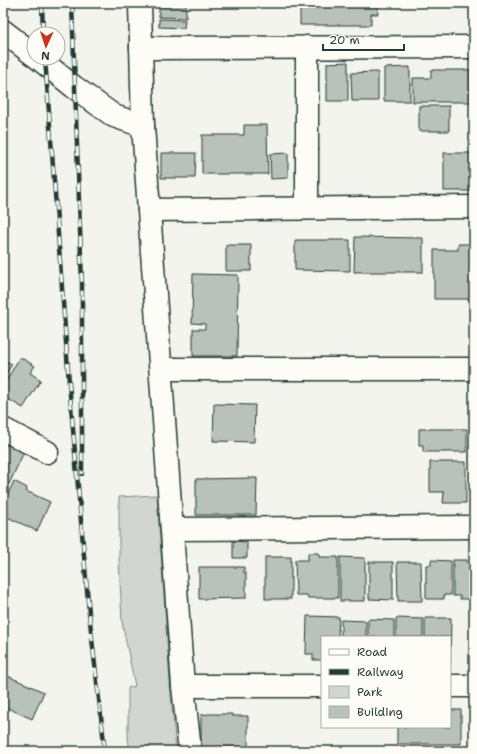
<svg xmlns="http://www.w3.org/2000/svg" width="477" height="754" viewBox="0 0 477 754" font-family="'Shantell Sans',sans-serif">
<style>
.green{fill:#d1d6d1;stroke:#788a82}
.building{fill:#b9c1bb;stroke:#1f3d34}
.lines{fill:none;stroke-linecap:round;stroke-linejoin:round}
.minor-casing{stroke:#1f3d34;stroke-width:25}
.minor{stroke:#fdfcf7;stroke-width:22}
.rail-casing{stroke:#1f3d34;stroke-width:4.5}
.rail{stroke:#fdfcf7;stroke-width:3;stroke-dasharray:9;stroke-linecap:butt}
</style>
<rect width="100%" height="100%" fill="#f4f4ef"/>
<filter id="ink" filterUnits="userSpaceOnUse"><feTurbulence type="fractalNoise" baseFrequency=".025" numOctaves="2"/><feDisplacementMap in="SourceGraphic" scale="8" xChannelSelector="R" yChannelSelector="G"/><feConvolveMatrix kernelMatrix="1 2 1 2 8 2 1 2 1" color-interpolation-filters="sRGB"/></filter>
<g filter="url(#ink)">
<polygon class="green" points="157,495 170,684 176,751 130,751 128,738 128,688 135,686 122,622 119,558 119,497"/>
<g class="building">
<polygon points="159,3 186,3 186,18 159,17"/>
<polygon points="300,3 378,3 378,14 371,14 371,25 300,25"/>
<polygon points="159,19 185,20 184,28 159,27"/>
<polygon points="348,62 348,101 327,101 327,63"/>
<polygon points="410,67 410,101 384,101 384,68"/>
<polygon points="431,70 470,70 471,102 413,102 413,78 431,78"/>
<polygon points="378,72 378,101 352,101 351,73"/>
<rect x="419" y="106" width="30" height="25"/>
<polygon points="244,125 267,125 268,174 202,174 202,135 244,135"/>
<polygon points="161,153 196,153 195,178 161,178"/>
<polygon points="288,153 288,178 271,179 270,154"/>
<rect x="444" y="153" width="30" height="38"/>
<polygon points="355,237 423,238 423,272 354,272"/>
<polygon points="295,240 350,240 350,271 295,270"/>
<polygon points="458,244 474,244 474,299 434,299 434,250 458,250"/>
<rect x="226" y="245" width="25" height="26"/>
<polygon points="193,274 238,275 237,356 193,356 193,329 205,329 205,324 192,323"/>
<polygon points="20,357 35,366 30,373 41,380 23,408 3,396 3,386"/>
<polygon points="3,360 12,364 3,379"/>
<polygon points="214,404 255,405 254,442 213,441"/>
<polygon points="419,429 467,429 467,452 423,452 423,445 419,445"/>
<polygon points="7,442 25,450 9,484 7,483 3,495 3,451"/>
<polygon points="430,462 466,462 466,503 443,503 444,492 430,492"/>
<polygon points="257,478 256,515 196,515 196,479"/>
<polygon points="14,481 27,488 26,491 50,502 37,531 3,515 3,505"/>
<polygon points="233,541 247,542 247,558 233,558"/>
<polygon points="308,553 319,553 319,557 338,557 338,598 308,598 307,595 296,595 295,560 308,560"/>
<rect x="265" y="557" width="26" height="42"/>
<polygon points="340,557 365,558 365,601 340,601"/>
<polygon points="431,560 451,561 451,595 444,595 444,599 426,599 426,565 431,565"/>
<polygon points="453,560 467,560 467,563 474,563 474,599 460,599 460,596 453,596"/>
<polygon points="369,562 393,562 393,600 369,599"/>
<polygon points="397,562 421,562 422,601 398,601"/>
<polygon points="199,567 244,567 244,573 246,573 246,598 199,599"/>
<polygon points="307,616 339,617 338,637 322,637 322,660 313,660 313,654 306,654"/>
<polygon points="396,618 423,619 423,637 396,637"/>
<polygon points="425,618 451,618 450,665 450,637 425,637"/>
<polygon points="368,619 394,620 394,637 368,637"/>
<polygon points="341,620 366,621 366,637 341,637"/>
<polygon points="3,674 44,692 32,719 3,706"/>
<polygon points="450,710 461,710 461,744 397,744 397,727 450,727"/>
<polygon points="209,714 232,714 232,716 248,716 248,748 201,747 201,715"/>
</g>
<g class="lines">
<g class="minor-casing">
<g id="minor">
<polyline points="140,3 143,126 183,686 190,751"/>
<polyline points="3,31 34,55"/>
<polyline points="307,47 307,207"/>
<polyline points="141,48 474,47"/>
<polyline points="38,58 74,87 114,116 143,126"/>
<polyline points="149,210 474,207"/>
<polyline points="161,369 474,369"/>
<polyline points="3,429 47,452"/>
<polyline points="172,529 474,527"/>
<polyline points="183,686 322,686"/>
<polyline points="450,686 474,686"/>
</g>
</g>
<use href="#minor" class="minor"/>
<g class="rail-casing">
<g id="rail">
<polyline points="42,3 43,34"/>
<polyline points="72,3 82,285 82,474"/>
<polyline points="45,58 69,383 89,613 105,751"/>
</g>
</g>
<use href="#rail" class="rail"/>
</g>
</g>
<rect width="477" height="754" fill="none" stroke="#fdfcf7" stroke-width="16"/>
<rect x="8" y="8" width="461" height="738" fill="none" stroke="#1f3d34" stroke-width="1.5" filter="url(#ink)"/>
<rect x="321" y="636" width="130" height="92" fill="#fdfcf7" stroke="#a4b0a9"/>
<rect x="329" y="649" width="20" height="6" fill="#fdfcf7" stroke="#a4b0a9"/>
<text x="357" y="656" font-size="12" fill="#1f3d34">Road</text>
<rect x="329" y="669" width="20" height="6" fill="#1f3d34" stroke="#a4b0a9"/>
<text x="357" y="676" font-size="12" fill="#1f3d34">Railway</text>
<rect x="329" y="686" width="20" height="12" fill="#d1d6d1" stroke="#a4b0a9"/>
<text x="357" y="696" font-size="12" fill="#1f3d34">Park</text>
<rect x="329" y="706" width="20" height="12" fill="#b9c1bb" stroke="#a4b0a9"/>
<text x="357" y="716" font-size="12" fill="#1f3d34">Building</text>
<g transform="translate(46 46) rotate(183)"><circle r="19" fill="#fdfcf7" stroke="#a4b0a9"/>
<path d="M0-3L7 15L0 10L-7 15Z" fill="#c8321e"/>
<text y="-6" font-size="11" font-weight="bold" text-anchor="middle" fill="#1f3d34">N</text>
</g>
<path d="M323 44v6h81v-6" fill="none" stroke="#1f3d34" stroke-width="2"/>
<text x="329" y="44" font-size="12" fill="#1f3d34" stroke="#fdfcf7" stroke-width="3" paint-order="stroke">20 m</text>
</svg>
